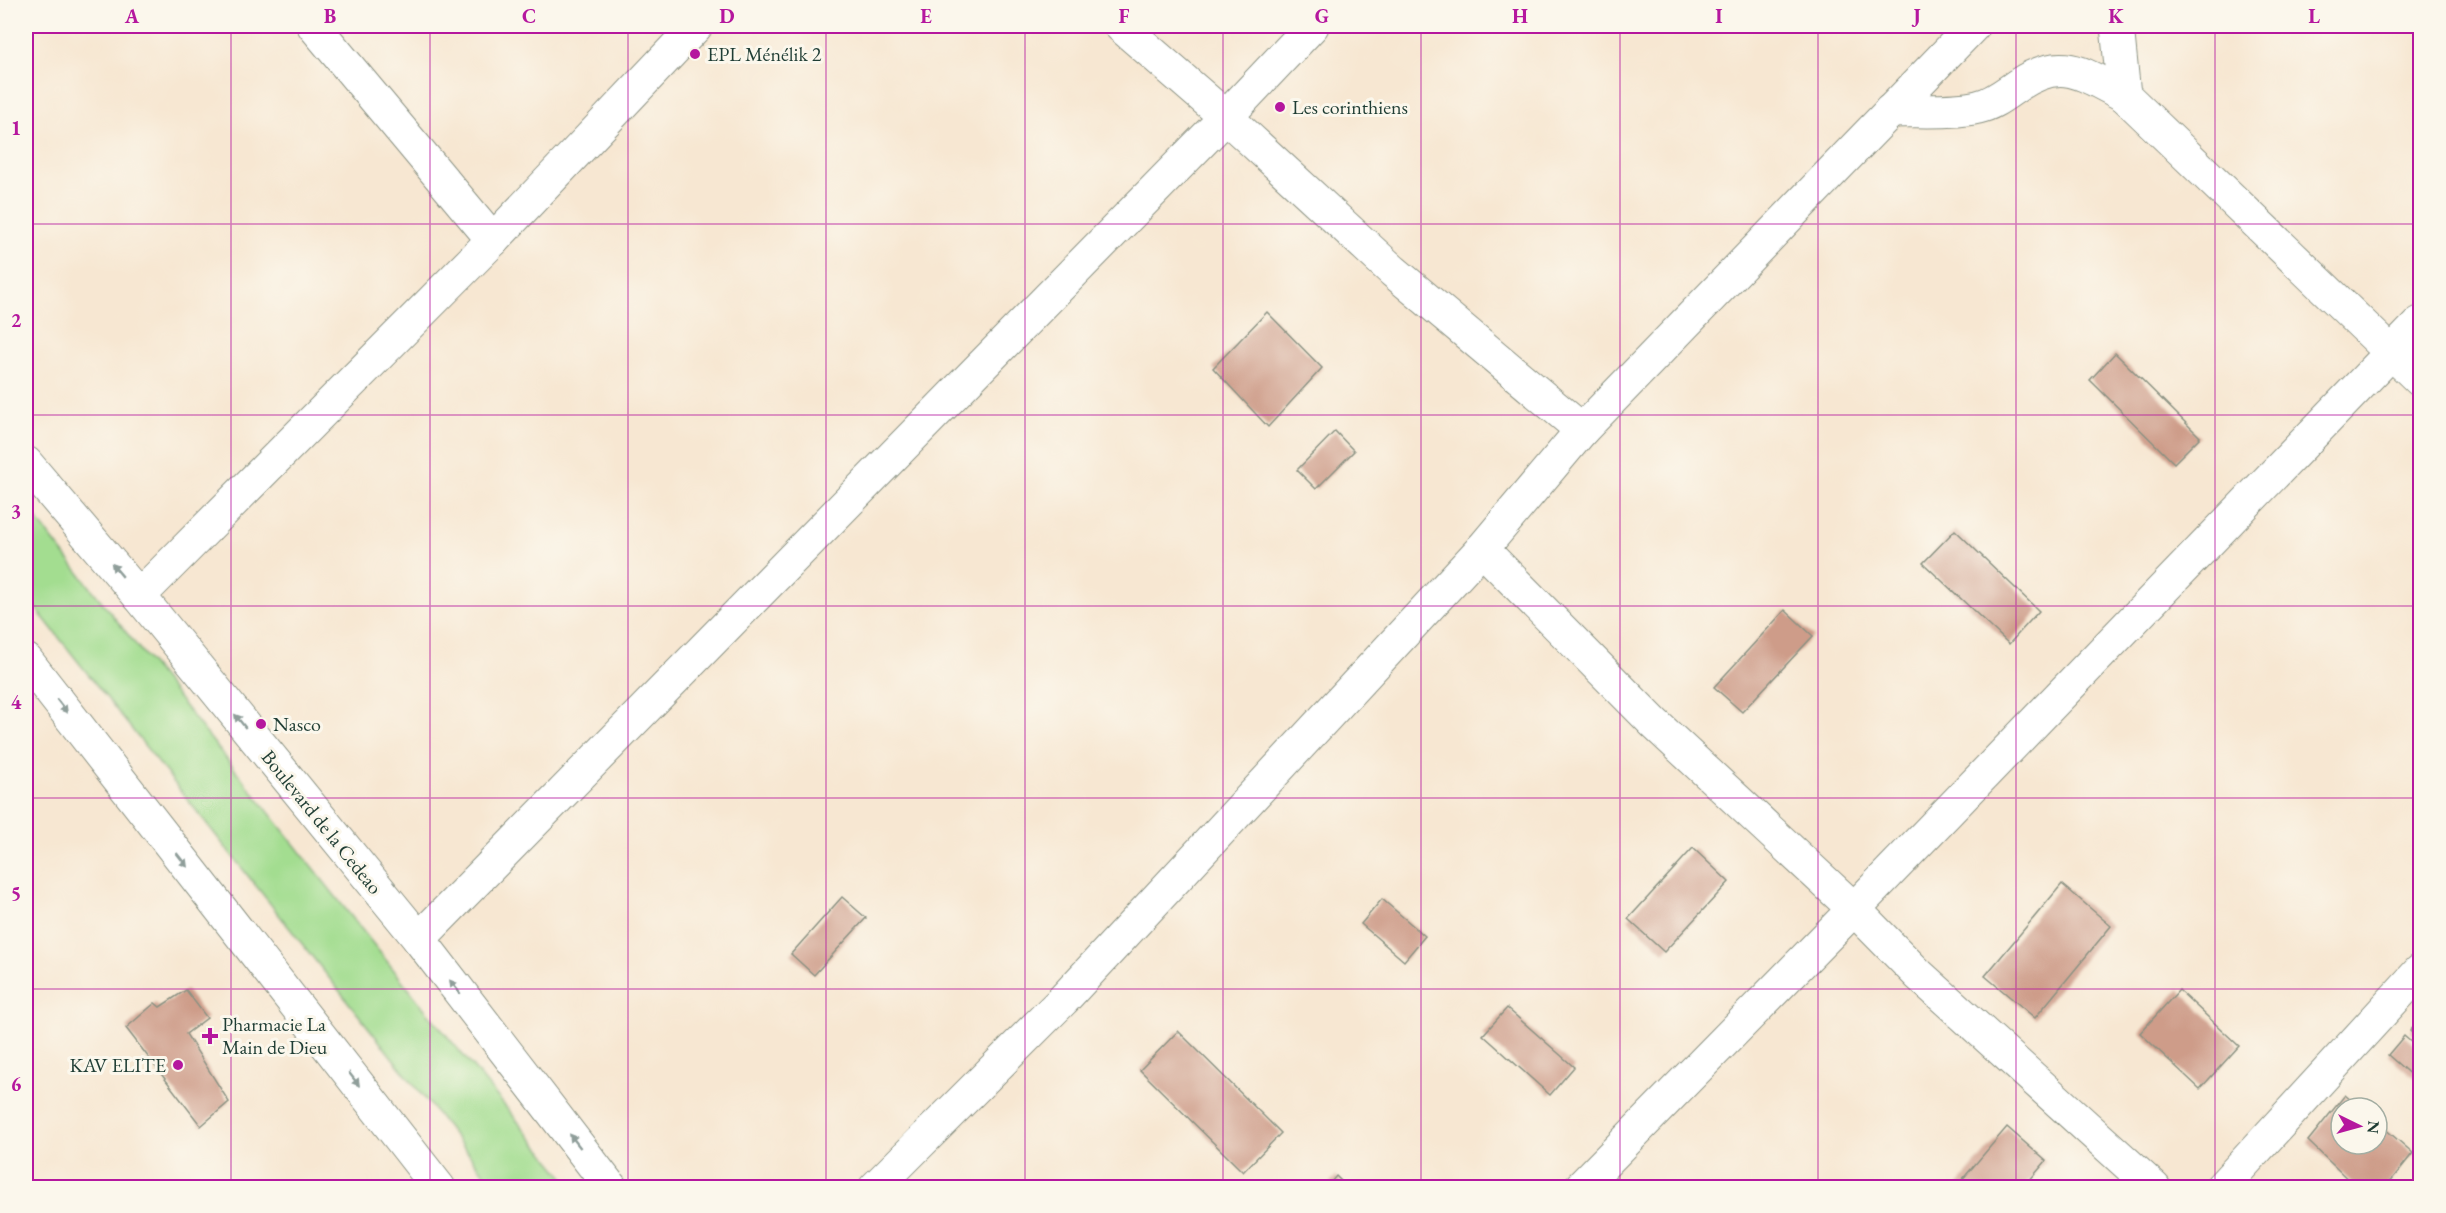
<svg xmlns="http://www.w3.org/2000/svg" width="2446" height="1213" viewBox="0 0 2446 1213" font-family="'EB Garamond',serif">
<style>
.green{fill:#a3dd90;stroke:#618d62;stroke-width:1.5}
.building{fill:#ce9c89}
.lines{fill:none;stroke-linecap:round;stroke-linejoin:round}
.minor-casing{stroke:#8b9283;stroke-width:35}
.major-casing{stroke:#8b9283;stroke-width:35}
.minor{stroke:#fff;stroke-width:33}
.major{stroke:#fff;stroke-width:33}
.oneway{fill:#8f9e9a}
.grid{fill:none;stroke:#b5179e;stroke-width:1.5;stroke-opacity:0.55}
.poi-dot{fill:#b5179e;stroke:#fbf7ec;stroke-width:2}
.labels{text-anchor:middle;stroke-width:6;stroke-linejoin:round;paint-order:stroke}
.poi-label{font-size:20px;fill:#1f3d34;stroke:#fbf7ec;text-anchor:start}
.street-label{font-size:20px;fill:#1f3d34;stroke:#fbf7ec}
.neatline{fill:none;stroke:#b5179e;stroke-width:2}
.grid-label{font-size:20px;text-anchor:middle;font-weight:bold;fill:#b5179e}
</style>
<rect width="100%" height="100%" fill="#fbf7ec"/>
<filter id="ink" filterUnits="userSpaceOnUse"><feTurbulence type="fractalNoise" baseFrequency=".0167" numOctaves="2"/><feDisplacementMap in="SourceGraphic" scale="12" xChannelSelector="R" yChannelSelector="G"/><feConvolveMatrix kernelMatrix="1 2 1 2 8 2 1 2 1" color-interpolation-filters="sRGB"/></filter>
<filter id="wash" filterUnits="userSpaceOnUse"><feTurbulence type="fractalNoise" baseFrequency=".008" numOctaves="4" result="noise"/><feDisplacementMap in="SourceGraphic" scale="24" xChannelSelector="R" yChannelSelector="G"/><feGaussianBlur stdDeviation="1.35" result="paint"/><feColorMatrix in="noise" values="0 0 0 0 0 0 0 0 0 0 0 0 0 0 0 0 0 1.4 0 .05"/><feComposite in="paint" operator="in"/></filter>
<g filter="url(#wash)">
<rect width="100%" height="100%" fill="#f7e7d2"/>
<polygon class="green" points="26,506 424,1008 572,1187 495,1187 26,596"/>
<g id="blocks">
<g class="building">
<polygon points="1267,312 1322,368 1268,427 1213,368"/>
<polygon points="2115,353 2200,437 2174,463 2090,380"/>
<polygon points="1335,431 1354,451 1316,489 1297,470"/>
<polygon points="1955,530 2039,611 2009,644 1923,563"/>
<polygon points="1785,610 1813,636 1742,712 1714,687"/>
<polygon points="1693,848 1729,882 1664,952 1628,919"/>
<polygon points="2062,884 2111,926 2035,1018 1985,976"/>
<polygon points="842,897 866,918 814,975 791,954"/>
<polygon points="1382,899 1425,936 1404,961 1361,924"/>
<polygon points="186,990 207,1018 186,1034 229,1102 201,1126 126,1028 155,1003 160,1007"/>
<polygon points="2179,990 2239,1046 2200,1089 2140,1033"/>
<polygon points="1507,1008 1574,1067 1550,1095 1483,1035"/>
<polygon points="2420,1020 2420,1041 2410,1031"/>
<polygon points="1178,1031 1281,1133 1243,1172 1140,1070"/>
<polygon points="2404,1036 2420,1050 2420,1083 2388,1055"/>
<polygon points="2345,1095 2360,1108 2341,1108 2341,1144 2377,1144 2377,1122 2413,1153 2385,1188 2357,1188 2308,1141"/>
<polygon points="2007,1127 2046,1161 2023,1188 1955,1188"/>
<polygon points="1336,1176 1348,1188 1326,1188"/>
</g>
</g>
</g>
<g filter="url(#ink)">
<use href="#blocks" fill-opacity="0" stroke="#8b9283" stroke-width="1.5"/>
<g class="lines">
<g class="minor-casing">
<g id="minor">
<polyline points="314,26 493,240"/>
<polyline points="1121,26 1226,117 1393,271 1582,430"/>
<polyline points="2117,26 2124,95 2420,380"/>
<path d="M1890,111c25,-1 64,2 88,-4 15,-3 28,-14 40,-22 45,-30 64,-11 106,10"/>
<polyline points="1482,549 1654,723 1854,909 1918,974 2154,1188"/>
<polyline points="139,596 493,240 696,26"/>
<polyline points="419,939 1226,117 1312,26"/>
<polyline points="875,1188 1063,1000 1482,549 1582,430 1973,26"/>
<polyline points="1580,1188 1854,909 2420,323"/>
<polyline points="2221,1188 2420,971"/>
</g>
</g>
<g class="major-casing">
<g id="major">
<polyline points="26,463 139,596 419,939 611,1188"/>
<polyline points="26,660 439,1188"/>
</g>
</g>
<use href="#minor" class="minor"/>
<use href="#major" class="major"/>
</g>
<defs><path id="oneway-solid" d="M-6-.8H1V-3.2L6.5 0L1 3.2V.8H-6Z" transform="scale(1.5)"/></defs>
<g class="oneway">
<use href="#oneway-solid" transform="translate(117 570) rotate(-130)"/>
<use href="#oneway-solid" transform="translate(62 706) rotate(52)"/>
<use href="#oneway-solid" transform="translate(240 721) rotate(-129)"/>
<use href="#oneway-solid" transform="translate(182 860) rotate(52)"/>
<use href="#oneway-solid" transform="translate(455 987) rotate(-128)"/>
<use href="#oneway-solid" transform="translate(354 1079) rotate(52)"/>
<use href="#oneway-solid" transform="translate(575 1141) rotate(-128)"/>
</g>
</g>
<path class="grid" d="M231,26v1162M430,26v1162M628,26v1162M826,26v1162M1025,26v1162M1223,26v1162M1421,26v1162M1620,26v1162M1818,26v1162M2016,26v1162M2215,26v1162M26,224h2394M26,415h2394M26,606h2394M26,798h2394M26,989h2394"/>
<g class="poi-dot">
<circle cx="695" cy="54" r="6"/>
<circle cx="1280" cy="107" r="6"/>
<circle cx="261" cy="724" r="6"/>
<path d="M207 1027h6v6h6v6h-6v6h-6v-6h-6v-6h6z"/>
<circle cx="178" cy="1065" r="6"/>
</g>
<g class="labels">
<g class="poi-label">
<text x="707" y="61">EPL Ménélik 2</text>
<text x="1292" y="114">Les corinthiens</text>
<text x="273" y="731">Nasco</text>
<text x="222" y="1031">Pharmacie La<tspan x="222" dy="23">Main de Dieu</tspan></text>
<text x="166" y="1072" text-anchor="end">KAV ELITE</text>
</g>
<g class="street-label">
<text transform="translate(322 822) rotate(51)" y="7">Boulevard de la Cedeao</text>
</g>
</g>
<rect width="2446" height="1213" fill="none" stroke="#fbf7ec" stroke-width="66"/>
<g transform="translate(2359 1126) rotate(95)"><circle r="28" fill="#fbf7ec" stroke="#a3ada2" stroke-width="1.5"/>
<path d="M0-4.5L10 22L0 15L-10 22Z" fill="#b5179e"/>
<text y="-9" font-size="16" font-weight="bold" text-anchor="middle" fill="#1f3d34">N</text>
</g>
<rect x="33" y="33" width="2380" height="1147" class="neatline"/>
<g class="grid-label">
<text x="132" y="23">A</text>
<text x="330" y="23">B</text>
<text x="529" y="23">C</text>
<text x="727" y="23">D</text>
<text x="926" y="23">E</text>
<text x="1124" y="23">F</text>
<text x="1322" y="23">G</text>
<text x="1520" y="23">H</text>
<text x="1719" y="23">I</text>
<text x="1917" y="23">J</text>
<text x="2116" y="23">K</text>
<text x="2314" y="23">L</text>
<text x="16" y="135">1</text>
<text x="16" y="327">2</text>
<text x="16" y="518">3</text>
<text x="16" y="709">4</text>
<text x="16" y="900">5</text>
<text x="16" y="1091">6</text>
</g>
</svg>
